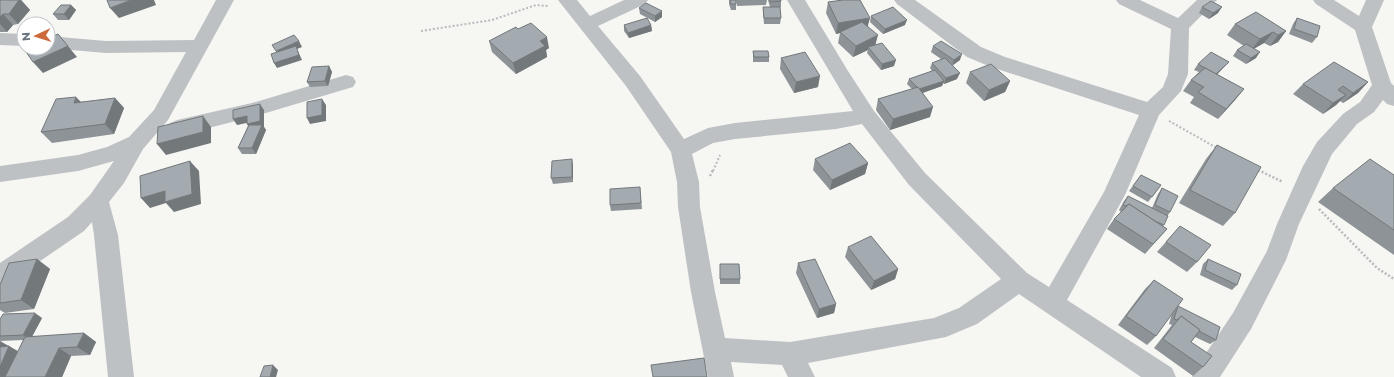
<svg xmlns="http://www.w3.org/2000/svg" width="1394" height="377" viewBox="0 0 1394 377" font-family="Montserrat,sans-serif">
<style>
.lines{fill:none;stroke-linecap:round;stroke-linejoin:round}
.path-far1{stroke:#b8babd;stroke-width:2;stroke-dasharray:2 2;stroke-linecap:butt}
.path{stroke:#b8babd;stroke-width:2.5;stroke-dasharray:2 2;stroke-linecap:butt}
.minor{fill:#bec1c4;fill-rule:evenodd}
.wall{fill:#8d9397}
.shaded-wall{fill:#73787b}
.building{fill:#a4abb0;stroke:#73787b}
</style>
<rect width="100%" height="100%" fill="#f6f6f3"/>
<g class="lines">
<g class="path-far1">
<polyline points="421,31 492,20 536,5 548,6"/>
<polyline points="1169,121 1217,148"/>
<polyline points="1257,169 1260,171"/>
<polyline points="713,171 720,155"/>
</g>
<g class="path">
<polyline points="1258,170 1283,182"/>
<polyline points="710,176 713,170"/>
<polyline points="1319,209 1377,268 1394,279"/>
</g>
<g class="minor">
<polygon points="216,0 234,0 168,120 143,149 124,183 109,202 118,235 134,377 108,377 94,235 92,222 84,231 8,283 0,286 0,263 68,217 90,195 114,161 78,171 0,182 0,166 78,155 107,147 129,137 154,110 186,52 106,53 48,48 48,36 106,41 194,40"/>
<path d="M558,0h19l13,16 34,-16h24l-3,4 -47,22 42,50 44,63 24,-11 27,-5 118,-12 -66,-111h18l43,71 26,40 51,62 102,100 22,14 55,-95 35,-77 -148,-48 -24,-10 -70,-53 -3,-4h21l66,47 24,10 142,45 16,-15 5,-13 3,-45 -52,-25 -3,-4h24l38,18 19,-18h20l-28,28 -1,46 -7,17 -22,24 -34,80 -58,105 105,68 4,9h-35l-122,-83 -42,30 -31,13 -138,26 7,14h-27l-6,-12 -51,-3 3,15h-26l-17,-85 -13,-85 -1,-25 -6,-30 -45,-66zM862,124l47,61 92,94 -42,29 -25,10 -144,24 -65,-4 -10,-46 -15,-85 -1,-25 -7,-28 21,-11 22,-4 101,-10z"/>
<polygon points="1313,0 1334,0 1359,16 1366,0 1384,0 1372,27 1391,83 1394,86 1394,106 1387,104 1383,100 1374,112 1357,124 1332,154 1299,224 1286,260 1251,329 1220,377 1192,377 1196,368 1233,313 1267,251 1277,224 1303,166 1317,142 1343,114 1360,102 1372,85 1355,30 1316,4"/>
<polygon points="0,33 24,34 24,46 0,45"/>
<polygon points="346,75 353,77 356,82 353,87 252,117 177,136 170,133 167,128 170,123 177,120 252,103"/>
</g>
</g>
<g class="wall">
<polygon points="0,0 21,0 30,10 18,24 13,25 7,32 0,32"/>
<polygon points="729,0 736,0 736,10 731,10 729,4"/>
<polygon points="736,0 767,0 766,5 737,6"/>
<polygon points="768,0 781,0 781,7 780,7 781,18 780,24 764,24 763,13 763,7 770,7"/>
<polygon points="837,0 860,0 868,26 876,45 894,66 881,70 867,53 868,50 853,57 838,43 840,33 836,34 826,13 828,2 837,1"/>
<polygon points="71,5 76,10 69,20 58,20 53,14"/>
<polygon points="1202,7 1218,13 1209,19 1199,13"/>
<polygon points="639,8 662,11 662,17 655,22 640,14"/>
<polygon points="871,16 905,25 883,34 870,22"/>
<polygon points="1297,18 1317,37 1312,43 1289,34 1293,24"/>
<polygon points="1235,24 1286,31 1278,42 1270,46 1264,43 1254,49 1256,58 1246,64 1233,56 1237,50 1244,46 1227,35"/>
<polygon points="624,25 651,25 652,31 629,38 624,31"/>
<polygon points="518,29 549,48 546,50 547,57 516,74 492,52 489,41"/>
<polygon points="933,46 960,60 952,65 957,79 944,84 943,83 942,86 922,93 930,117 890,130 876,110 878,99 912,89 907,84 909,79 932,71 930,68 932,63 941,59 931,52"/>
<polygon points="753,51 769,57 769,62 753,62"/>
<polygon points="781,58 818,87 794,93 780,69"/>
<polygon points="1229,62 1217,74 1244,89 1235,100 1218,119 1190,103 1194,97 1183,91 1191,80 1199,72 1194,70 1198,64"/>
<polygon points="329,66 332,72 328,86 310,87 307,82"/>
<polygon points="970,72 1010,81 1005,92 984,101 966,83"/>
<polygon points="1368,82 1358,93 1343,103 1340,101 1336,105 1323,114 1293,94 1303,84"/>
<polygon points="115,98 124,108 114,134 52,143 41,132 81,102"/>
<polygon points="264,110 264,127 266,130 256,154 242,154 238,148 248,126 247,122 237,125"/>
<polygon points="1217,145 1235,213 1223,226 1179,203 1206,159"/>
<polygon points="815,159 868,163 865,174 830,190 813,170"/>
<polygon points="573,165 573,182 553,184 551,178"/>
<polygon points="1141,175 1161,185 1148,202 1129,191"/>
<polygon points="1394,175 1394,255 1318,202 1333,188"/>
<polygon points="640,187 642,209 611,211 610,205"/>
<polygon points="1162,188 1170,212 1168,215 1163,226 1167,229 1145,254 1107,229 1114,219 1121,212 1119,210 1124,201 1128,196 1152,208 1158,194"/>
<polygon points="1180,226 1197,262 1187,272 1157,252"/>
<polygon points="848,247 898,269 895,279 871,290 845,257"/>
<polygon points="37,259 50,269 34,309 5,313 0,310 0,285"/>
<polygon points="1208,259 1237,285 1232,290 1200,275 1203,264"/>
<polygon points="798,263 836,304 834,313 817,318 796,273"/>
<polygon points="720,264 740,279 740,284 720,284"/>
<polygon points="1154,280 1176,308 1178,306 1216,340 1210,344 1195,337 1191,342 1203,367 1193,376 1154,348 1172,325 1169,324 1172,313 1156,336 1147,345 1118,325 1145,289"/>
<polygon points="42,318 32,337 84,333 96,342 90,355 71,356 62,377 0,377 0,341 18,351 23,340 0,341 0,319"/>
</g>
<g class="shaded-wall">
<polygon points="9,0 21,0 30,10 18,24 9,14"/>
<polygon points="131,0 154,0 156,5 119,18 110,8"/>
<polygon points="71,5 76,10 69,20 64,14"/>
<polygon points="1222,7 1218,13 1209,19 1213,13"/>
<polygon points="662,11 662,17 655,22 655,16"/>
<polygon points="3,14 13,25 7,32 0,24 0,17"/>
<polygon points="870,18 867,29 840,32 840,33 836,34 838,23"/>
<polygon points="907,20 905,25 883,34 885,29"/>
<polygon points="651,25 652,31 629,38 628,33"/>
<polygon points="1286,31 1278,42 1270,46 1278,35"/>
<polygon points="1273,32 1264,43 1251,50 1260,39"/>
<polygon points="58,34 77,57 43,73 33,62"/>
<polygon points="878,35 875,46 868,47 868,50 853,57 856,46"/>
<polygon points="547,37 549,48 546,50 547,57 516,74 513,63 540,41"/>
<polygon points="299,41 302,47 297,49 302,60 277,68 274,63 279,57 276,51"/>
<polygon points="1260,52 1256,58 1246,64 1251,58"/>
<polygon points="962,54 960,60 952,66 954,60"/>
<polygon points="896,60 894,66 881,70 882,64"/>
<polygon points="1229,62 1224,67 1212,80 1216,74"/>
<polygon points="329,66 332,72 328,86 325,81"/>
<polygon points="960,73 957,79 944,84 946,78"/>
<polygon points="820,76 818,87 794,93 796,82"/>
<polygon points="944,81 942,86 917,95 919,89"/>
<polygon points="1010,81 1005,92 984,101 989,90"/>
<polygon points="1368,82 1358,93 1343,103 1353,93"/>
<polygon points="1244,89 1235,100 1218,119 1226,109"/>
<polygon points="1346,95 1336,105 1323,114 1333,103"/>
<polygon points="76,97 86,107 74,103"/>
<polygon points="115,98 124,108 114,134 105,124"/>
<polygon points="322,99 326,105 326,121 310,124 307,118"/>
<polygon points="260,104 264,110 264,127 266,130 256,154 252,148 251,130 247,124"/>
<polygon points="933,107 930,117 890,130 893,119"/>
<polygon points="203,116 211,127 211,143 166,155 157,144"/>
<polygon points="247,116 251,122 237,125 233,119"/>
<polygon points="572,159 573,165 573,182 572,177"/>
<polygon points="190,161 199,171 201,204 174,212 166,203 150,208 141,198 165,191"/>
<polygon points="868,163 865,174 830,190 832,180"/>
<polygon points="37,259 50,269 34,309 21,300"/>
<polygon points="898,269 895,279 871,290 874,281"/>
<polygon points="836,304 834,313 817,318 819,309"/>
<polygon points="35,313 42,318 30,340 23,335"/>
<polygon points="84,333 96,342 90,355 77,347"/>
<polygon points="0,341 9,347 9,346 23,355 14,377 0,377"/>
<polygon points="59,348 71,356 62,377 45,377"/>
<polygon points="273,365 278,370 276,377 270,377"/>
</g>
<g class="building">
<polygon points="0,0 19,0 9,14 3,14 0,17"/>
<polygon points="107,0 131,0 110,8"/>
<polygon points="730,0 736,0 736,4 731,4"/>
<polygon points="770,0 781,0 781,1 770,2"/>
<polygon points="843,0 860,0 870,18 838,23 828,2"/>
<polygon points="1211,1 1222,7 1213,13 1202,7"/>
<polygon points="646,3 662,11 655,16 639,8"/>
<polygon points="61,5 71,5 64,14 53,14"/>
<polygon points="763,7 780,7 781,18 764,18"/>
<polygon points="893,7 907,20 885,29 871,16"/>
<polygon points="1256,12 1286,31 1278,35 1273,32 1260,39 1235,24"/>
<polygon points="647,18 651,25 628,33 624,25"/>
<polygon points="1297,18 1320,26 1317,37 1294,29"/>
<polygon points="862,22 878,35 856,46 840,32"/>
<polygon points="531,23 547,37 540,41 545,46 513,63 489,41 516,27 518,29"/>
<polygon points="58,34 68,46 33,62 24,49 26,48 48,48 48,38"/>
<polygon points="294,35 299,41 276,51 272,45"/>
<polygon points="941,41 962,54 954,60 933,46"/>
<polygon points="882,43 896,60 882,64 868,47"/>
<polygon points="1246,44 1260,52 1251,58 1237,50"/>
<polygon points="296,46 299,55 274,63 271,54"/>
<polygon points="753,51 768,51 769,57 754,57"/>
<polygon points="805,52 820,76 796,82 781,58"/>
<polygon points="1211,52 1229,62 1216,74 1198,64"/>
<polygon points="945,58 960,73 946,78 932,63"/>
<polygon points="1334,62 1368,82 1353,93 1343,86 1338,90 1346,95 1333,103 1303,84"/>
<polygon points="991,64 1010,81 989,90 970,72"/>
<polygon points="329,66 325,81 307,82 312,67"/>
<polygon points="1205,68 1244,89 1226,109 1198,92 1204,87 1191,80"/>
<polygon points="935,70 944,81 919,89 909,79"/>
<polygon points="918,87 933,107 893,119 878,99"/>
<polygon points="76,97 74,103 115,98 105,124 41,132 56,99"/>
<polygon points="322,99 322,115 307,118 307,102"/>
<polygon points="260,104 260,121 247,124 247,116 233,119 233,110"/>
<polygon points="203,116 203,132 157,144 158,127"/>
<polygon points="249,125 262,125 252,148 238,148"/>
<polygon points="850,143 868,163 832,180 815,159"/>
<polygon points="1217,145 1261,167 1235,213 1190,190"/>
<polygon points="572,159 572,177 551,178 552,161"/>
<polygon points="1370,159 1394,175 1394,230 1333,188"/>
<polygon points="190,161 192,194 165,202 165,191 141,198 140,176"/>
<polygon points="1141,175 1161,185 1152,197 1133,186"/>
<polygon points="640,187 641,203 610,205 610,189"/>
<polygon points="1162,188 1178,196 1170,212 1155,205"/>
<polygon points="1128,196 1168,216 1164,225 1155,221 1129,204 1126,206 1123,205"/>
<polygon points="1129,204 1167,229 1153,244 1114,219"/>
<polygon points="1180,226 1211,245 1197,262 1166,242"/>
<polygon points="871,236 898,269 874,281 848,247"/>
<polygon points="37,259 21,300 0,303 0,285 9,263"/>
<polygon points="815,259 836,304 819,309 798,263"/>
<polygon points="1208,259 1241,274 1237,285 1205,270"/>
<polygon points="720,264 739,264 740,279 720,279"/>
<polygon points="1154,280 1183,299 1156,336 1126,316"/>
<polygon points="1178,306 1220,327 1216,340 1199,331 1200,330 1181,316 1177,320 1174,319"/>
<polygon points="35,313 23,335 0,336 0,319 3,314"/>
<polygon points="1181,316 1200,330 1191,342 1212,356 1203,367 1163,339"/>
<polygon points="84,333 77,347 59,348 45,377 5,377 25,337"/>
<polygon points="9,346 0,367 0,347"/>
<polygon points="704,358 707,377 653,377 651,365"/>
<polygon points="273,365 270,377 260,377 264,366"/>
</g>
<g transform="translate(36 36) rotate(266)"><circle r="19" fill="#ffffff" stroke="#c3c7cc"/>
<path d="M0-3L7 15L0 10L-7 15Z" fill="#cd6a3c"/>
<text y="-6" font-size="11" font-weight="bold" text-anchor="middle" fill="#697480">N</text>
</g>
</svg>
